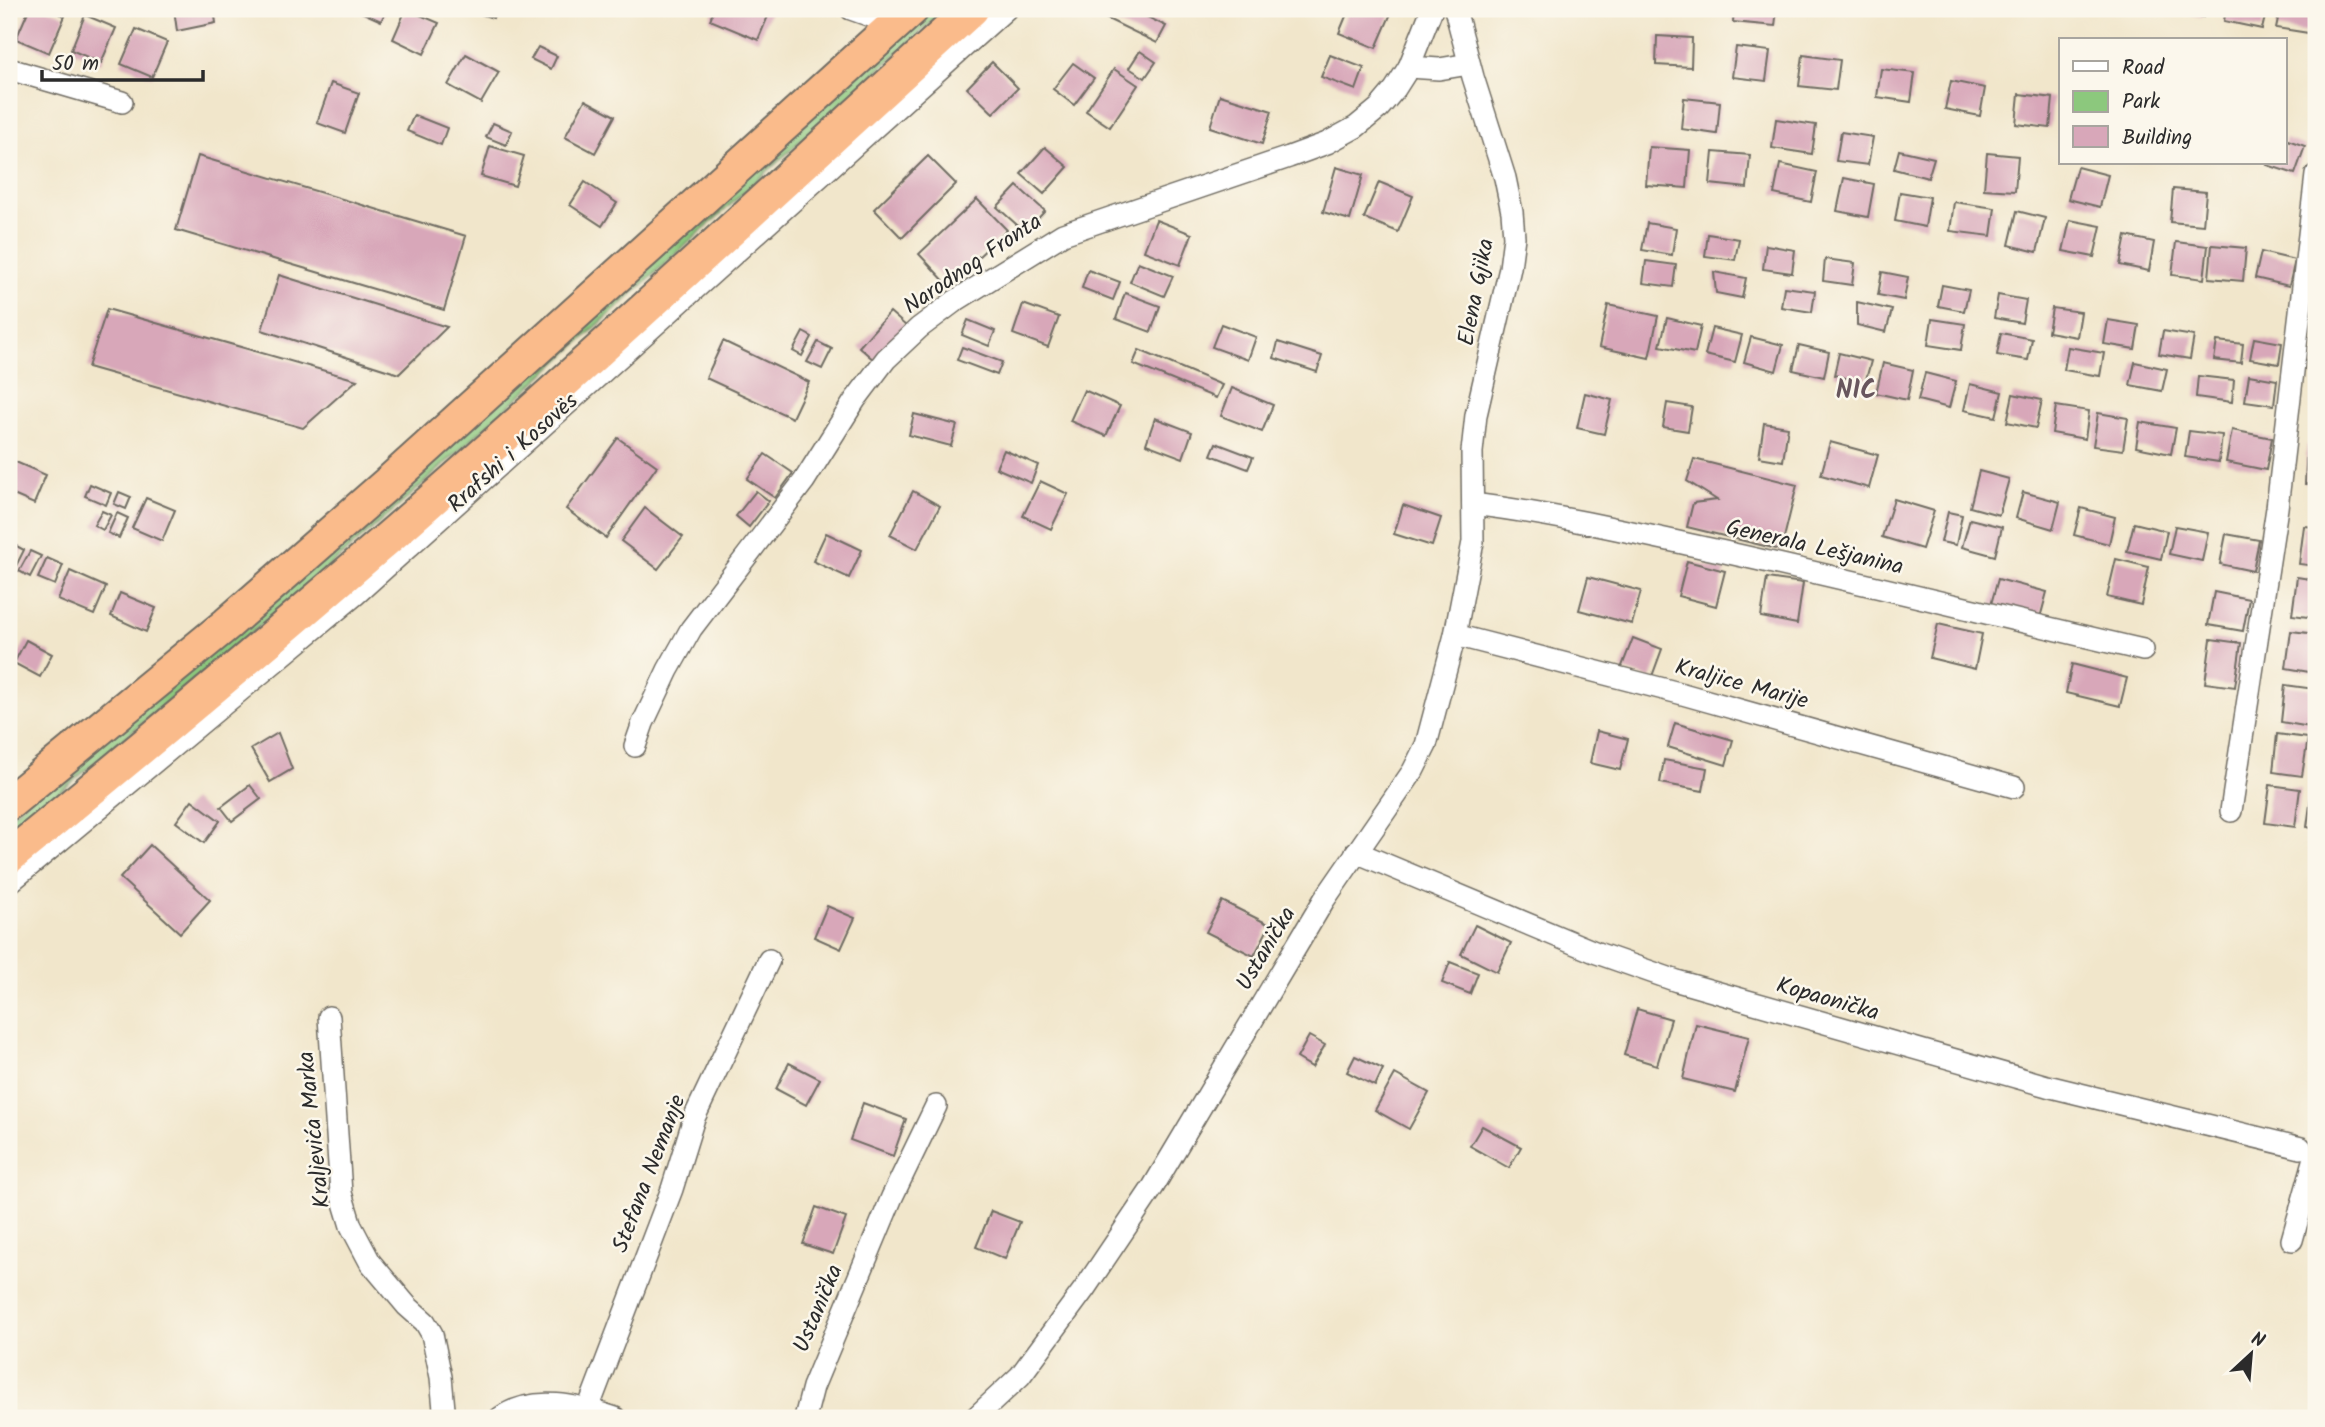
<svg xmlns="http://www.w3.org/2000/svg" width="2325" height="1427" viewBox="0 0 2325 1427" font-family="Kalam,sans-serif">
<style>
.green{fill:#8cc87d;stroke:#5c7a54;stroke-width:2}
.building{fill:#d8a7b9}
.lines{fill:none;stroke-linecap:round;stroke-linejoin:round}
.minor-casing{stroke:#706c63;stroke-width:24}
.trunk-casing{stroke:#706c63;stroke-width:37}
.minor{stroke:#fff;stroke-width:21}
.trunk{stroke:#fabb8b;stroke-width:33}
.labels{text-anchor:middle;stroke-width:5;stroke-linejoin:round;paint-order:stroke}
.street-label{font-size:23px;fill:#2b2b2b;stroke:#fbf7ec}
.quarter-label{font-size:26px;font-weight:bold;fill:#68565d;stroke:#fbf7ec}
</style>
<rect width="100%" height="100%" fill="#fbf7ec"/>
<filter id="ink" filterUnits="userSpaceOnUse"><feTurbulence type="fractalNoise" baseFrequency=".0143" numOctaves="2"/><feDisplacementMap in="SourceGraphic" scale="14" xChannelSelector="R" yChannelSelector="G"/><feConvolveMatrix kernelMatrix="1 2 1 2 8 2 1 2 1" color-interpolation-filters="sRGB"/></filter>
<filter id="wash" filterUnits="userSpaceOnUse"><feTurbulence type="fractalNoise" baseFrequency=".00686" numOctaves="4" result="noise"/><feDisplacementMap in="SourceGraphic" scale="28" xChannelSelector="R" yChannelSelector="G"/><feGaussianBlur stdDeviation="1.57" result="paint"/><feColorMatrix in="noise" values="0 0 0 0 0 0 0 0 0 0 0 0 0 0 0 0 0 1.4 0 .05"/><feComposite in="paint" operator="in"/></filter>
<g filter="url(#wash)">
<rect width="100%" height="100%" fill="#f1e6cb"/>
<polygon class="green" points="927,9 946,9 404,501 286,604 9,834 9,817"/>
<g id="blocks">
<g class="building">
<polygon points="29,9 48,9 65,16 49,53 16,39"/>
<polygon points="174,9 214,9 216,23 177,31"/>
<polygon points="362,9 387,9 381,21 361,12"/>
<polygon points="406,9 439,23 424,54 393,39"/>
<polygon points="464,9 496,9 493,18"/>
<polygon points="714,9 771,9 758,40 710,20"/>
<polygon points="1087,9 1131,9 1166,26 1157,43"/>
<polygon points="1349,9 1393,9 1376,48 1339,33"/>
<polygon points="1734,9 1777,9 1775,26 1733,22"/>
<polygon points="2133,9 2156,9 2156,14 2133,10"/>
<polygon points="2160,9 2204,9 2203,17"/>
<polygon points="2226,9 2267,9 2262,29 2224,21"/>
<polygon points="2280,9 2316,9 2315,34 2276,28"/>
<polygon points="85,15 116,28 101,63 71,50"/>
<polygon points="136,29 167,42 152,77 121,64"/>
<polygon points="1657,36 1692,38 1691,67 1656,65"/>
<polygon points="538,47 557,56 551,69 531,59"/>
<polygon points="1736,47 1770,51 1766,81 1732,77"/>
<polygon points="1140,51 1156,62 1145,78 1129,68"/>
<polygon points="466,54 499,72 481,103 448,85"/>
<polygon points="1330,55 1364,68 1356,90 1321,77"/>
<polygon points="1803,55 1840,60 1836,90 1799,86"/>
<polygon points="992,62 1018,88 993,113 967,88"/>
<polygon points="1073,63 1094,78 1074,105 1053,89"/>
<polygon points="1114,69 1138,85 1110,127 1086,111"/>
<polygon points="1881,69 1915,73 1911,102 1877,97"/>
<polygon points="1951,81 1985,88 1980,116 1945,109"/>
<polygon points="331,83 359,93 345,133 317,123"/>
<polygon points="2019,94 2053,98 2050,128 2016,124"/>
<polygon points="1220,95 1272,111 1262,144 1210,127"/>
<polygon points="1684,98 1720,102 1717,134 1681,129"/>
<polygon points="585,100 615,116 595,153 565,137"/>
<polygon points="414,115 447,128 441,145 407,131"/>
<polygon points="1776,119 1816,125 1812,154 1772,148"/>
<polygon points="493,123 512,131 506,145 486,137"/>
<polygon points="1841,132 1873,137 1868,165 1836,161"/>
<polygon points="2285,139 2305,146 2295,174 2267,165 2268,163 2285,163"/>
<polygon points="490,146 524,156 515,186 481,176"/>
<polygon points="1045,147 1068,167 1044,194 1021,174"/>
<polygon points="1649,147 1690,150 1687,188 1646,185"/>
<polygon points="1899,150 1934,158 1928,178 1894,169"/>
<polygon points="1713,152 1750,155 1747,188 1710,184"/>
<polygon points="1987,153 2018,156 2015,191 1984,189"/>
<polygon points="198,156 466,236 444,310 176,230"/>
<polygon points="928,156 956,184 902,238 874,209"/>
<polygon points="1780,164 1817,172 1811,202 1774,194"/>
<polygon points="1336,167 1363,175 1350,220 1323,212"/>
<polygon points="2077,167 2108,175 2100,207 2068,199"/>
<polygon points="1844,178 1874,184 1868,217 1837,211"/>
<polygon points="585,182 617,203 602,226 570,205"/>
<polygon points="1379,182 1413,196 1398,232 1364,218"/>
<polygon points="1017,186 1045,211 1025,232 997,207"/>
<polygon points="2173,189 2206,192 2203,225 2170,222"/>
<polygon points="1900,192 1930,197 1925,227 1895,221"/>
<polygon points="977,199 1007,230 948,285 919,254"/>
<polygon points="1954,202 1995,208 1991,236 1950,231"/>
<polygon points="2017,211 2045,218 2037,252 2009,245"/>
<polygon points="1156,220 1192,234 1180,265 1144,251"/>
<polygon points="2070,220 2101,226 2094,257 2063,251"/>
<polygon points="1647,223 1676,228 1672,255 1642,250"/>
<polygon points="1708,234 1739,239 1735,260 1705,256"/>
<polygon points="2126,236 2154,242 2149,271 2120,265"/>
<polygon points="2176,242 2208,246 2204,279 2172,275"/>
<polygon points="1766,245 1795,250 1792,273 1763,269"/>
<polygon points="2212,245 2246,248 2243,281 2209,278"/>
<polygon points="2261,252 2295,260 2289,286 2255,278"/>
<polygon points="1825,259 1855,263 1852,285 1823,281"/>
<polygon points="1646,261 1676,265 1673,287 1643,283"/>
<polygon points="1138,262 1173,276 1164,296 1130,282"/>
<polygon points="1088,270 1120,282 1113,300 1082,288"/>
<polygon points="1714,272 1746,278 1742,298 1716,293"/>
<polygon points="1882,272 1908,277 1904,300 1878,295"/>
<polygon points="279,275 447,327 399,374 262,330"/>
<polygon points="1942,285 1969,290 1964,311 1938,306"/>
<polygon points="1784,287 1815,291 1812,312 1781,307"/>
<polygon points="1125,293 1160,306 1151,332 1116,319"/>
<polygon points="1998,295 2026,300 2022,323 1994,318"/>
<polygon points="1857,302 1892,310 1886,332 1857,325"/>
<polygon points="1023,304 1059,317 1048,347 1013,334"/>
<polygon points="1608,305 1658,316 1649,358 1599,347"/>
<polygon points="2052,308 2081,312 2077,337 2048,332"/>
<polygon points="107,309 357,380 303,428 88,367"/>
<polygon points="890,312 906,326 875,361 859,347"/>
<polygon points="1667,318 1701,326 1695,353 1660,346"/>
<polygon points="1932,319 1965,324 1961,350 1928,345"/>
<polygon points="968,320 995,331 989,346 962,335"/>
<polygon points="2108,320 2139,325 2135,349 2104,344"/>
<polygon points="1221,324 1256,337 1248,360 1212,347"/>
<polygon points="1712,328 1742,335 1735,362 1705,355"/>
<polygon points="2163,331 2194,336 2190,359 2159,354"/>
<polygon points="803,332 812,337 802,356 793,351"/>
<polygon points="2001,333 2032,339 2028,360 1997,355"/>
<polygon points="1751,337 1783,345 1776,371 1744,362"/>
<polygon points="2254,338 2282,343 2279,364 2250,359"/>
<polygon points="723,341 809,382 792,418 706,378"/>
<polygon points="2217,341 2243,344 2241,363 2214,360"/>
<polygon points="818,342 832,349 822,369 807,362"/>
<polygon points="1278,342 1322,356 1317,372 1274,358"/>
<polygon points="1799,345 1829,352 1824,377 1793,370"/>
<polygon points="962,347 1002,362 997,375 957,360"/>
<polygon points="2068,347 2104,353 2100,376 2064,370"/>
<polygon points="1139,350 1222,385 1216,398 1133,364"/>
<polygon points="1839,353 1871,361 1865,383 1834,375"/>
<polygon points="2135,362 2167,369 2162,391 2130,385"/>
<polygon points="1883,363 1913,370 1907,400 1876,393"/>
<polygon points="1925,373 1956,381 1949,408 1918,400"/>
<polygon points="2249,375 2277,380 2274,405 2245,401"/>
<polygon points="2198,376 2234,380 2232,402 2196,397"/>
<polygon points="1970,384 2002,392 1996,417 1964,410"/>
<polygon points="1232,388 1273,405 1262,432 1221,416"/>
<polygon points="1084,390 1120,406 1106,436 1070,421"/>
<polygon points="1585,393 1612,400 1604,434 1577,428"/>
<polygon points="2013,394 2042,400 2036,428 2007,422"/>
<polygon points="2315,401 2316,401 2316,421 2312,421"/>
<polygon points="1667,403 1692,407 1688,431 1663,427"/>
<polygon points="2056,406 2089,411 2085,439 2052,433"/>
<polygon points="2098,413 2128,418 2123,450 2093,446"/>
<polygon points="914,414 957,425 951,446 909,435"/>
<polygon points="1155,418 1192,432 1183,458 1146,444"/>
<polygon points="2140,422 2176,428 2171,454 2136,447"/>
<polygon points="1764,423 1788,427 1783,461 1759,457"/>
<polygon points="2232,430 2272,438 2266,470 2226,462"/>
<polygon points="2189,431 2222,435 2219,462 2185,457"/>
<polygon points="618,438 657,466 606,538 566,509"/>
<polygon points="1830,442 1878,455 1869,488 1821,475"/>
<polygon points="1216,443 1253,457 1248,469 1211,455"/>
<polygon points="2307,445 2316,445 2316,484 2305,484"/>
<polygon points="1004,450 1038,465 1031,483 996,468"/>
<polygon points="765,454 793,473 775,498 747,479"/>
<polygon points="1694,459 1797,485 1781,550 1687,527 1693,503 1717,500 1687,481"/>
<polygon points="11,460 46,475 34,504 9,493"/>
<polygon points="1979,471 2009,479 1999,515 1970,507"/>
<polygon points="1040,481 1068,494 1051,529 1023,516"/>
<polygon points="90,484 111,493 106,505 85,496"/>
<polygon points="756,491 769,501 749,527 736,516"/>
<polygon points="913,491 940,506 917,549 890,535"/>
<polygon points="119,492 131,497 126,509 114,504"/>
<polygon points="2023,492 2060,502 2053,529 2016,518"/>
<polygon points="146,498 175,510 162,541 132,528"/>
<polygon points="1894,499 1934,511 1922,549 1882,537"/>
<polygon points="1403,505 1441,518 1432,546 1394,534"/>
<polygon points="645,508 683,537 658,569 621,541"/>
<polygon points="2081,508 2115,517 2109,544 2074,535"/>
<polygon points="102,511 111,515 103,530 94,525"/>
<polygon points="1948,512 1962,515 1956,545 1941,542"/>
<polygon points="117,513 128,518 119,538 108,533"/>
<polygon points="1970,519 2002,527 1995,556 1962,547"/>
<polygon points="2134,523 2167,531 2161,559 2127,551"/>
<polygon points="2175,526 2208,532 2202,561 2169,554"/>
<polygon points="2304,526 2316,527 2316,566 2299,564"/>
<polygon points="826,533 862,550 849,578 813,561"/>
<polygon points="2226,534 2259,540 2253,571 2220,564"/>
<polygon points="9,542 24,550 15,568 9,565"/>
<polygon points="30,551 41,556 30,577 19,571"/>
<polygon points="47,558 63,565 55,585 38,578"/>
<polygon points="2116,559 2149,567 2141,605 2107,597"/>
<polygon points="1687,561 1725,571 1716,606 1678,596"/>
<polygon points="70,571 106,587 94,615 58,600"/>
<polygon points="1588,577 1641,591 1632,624 1579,610"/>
<polygon points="2297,577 2316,580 2316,618 2292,615"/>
<polygon points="1767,578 1803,583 1797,624 1761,617"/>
<polygon points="1998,579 2047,592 2040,618 1991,604"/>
<polygon points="2214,592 2249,599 2243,631 2208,625"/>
<polygon points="120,593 156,608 146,632 111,616"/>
<polygon points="1938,624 1982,634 1975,669 1930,658"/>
<polygon points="2291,631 2316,634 2315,673 2286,668"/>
<polygon points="1633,638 1662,649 1651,679 1621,669"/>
<polygon points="2211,639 2241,643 2235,687 2205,683"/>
<polygon points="26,640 52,654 40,677 14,663"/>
<polygon points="2072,664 2127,678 2120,706 2066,693"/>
<polygon points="2285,685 2315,689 2310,727 2281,722"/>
<polygon points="1675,723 1733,740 1726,765 1668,747"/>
<polygon points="1597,731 1628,739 1620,770 1590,763"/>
<polygon points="278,733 292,769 270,782 251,749"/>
<polygon points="2277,734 2308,738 2302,776 2273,772"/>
<polygon points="2315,755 2316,755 2316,778 2312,778"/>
<polygon points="1664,760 1707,768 1703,791 1660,783"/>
<polygon points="250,785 261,799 232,821 221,807"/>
<polygon points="2270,785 2300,789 2295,827 2265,823"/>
<polygon points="2312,790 2316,791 2316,829 2307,827"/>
<polygon points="192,800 220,821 204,843 176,822"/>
<polygon points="150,845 210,900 180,933 120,878"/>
<polygon points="1222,901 1270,925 1254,956 1206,932"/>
<polygon points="827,906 855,918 841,949 814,937"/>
<polygon points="1475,925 1511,943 1497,972 1461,954"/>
<polygon points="1450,962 1478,973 1470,994 1442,983"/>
<polygon points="1637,1009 1671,1019 1657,1065 1624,1055"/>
<polygon points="1696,1024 1749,1037 1735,1092 1683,1079"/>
<polygon points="1309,1036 1325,1045 1312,1067 1297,1058"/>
<polygon points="1355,1056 1383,1069 1375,1086 1347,1072"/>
<polygon points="789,1063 820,1079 806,1105 776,1089"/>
<polygon points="1395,1074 1429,1093 1409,1129 1375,1110"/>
<polygon points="863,1103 906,1119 893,1156 850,1140"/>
<polygon points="1482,1126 1521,1147 1509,1168 1470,1146"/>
<polygon points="816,1207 846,1218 833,1254 803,1244"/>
<polygon points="991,1211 1020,1222 1005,1259 976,1247"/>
</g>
</g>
</g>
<g filter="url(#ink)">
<use href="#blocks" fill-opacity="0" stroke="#706c63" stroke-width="2"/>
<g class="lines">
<g class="minor-casing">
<g id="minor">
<polyline points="851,9 896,25"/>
<polyline points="1409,67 1439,69 1469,64"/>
<polyline points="9,69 122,102"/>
<path d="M1473,504c87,11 171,31 256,49 139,31 276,65 414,97"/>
<polyline points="1455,635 1679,693 2014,787"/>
<polyline points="635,746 643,723 668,670 691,629 804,481 855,400 886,359 919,328 955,301 1063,234 1289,157 1327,143 1356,127 1379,108 1395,89 1409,67 1432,9"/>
<polyline points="2231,811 2277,508 2316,175"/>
<polyline points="1356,852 1597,953 1677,981 2047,1086 2301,1148"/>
<polyline points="9,883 355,595 1006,9"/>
<polyline points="329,1017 341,1193 351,1226 370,1262 407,1306 425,1322 432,1334 441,1377 444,1409 441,1418"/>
<polyline points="2292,1240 2316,1154"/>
<polyline points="588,1409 672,1189 694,1118 769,960"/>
<path d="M500,1418c34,-24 79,-12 115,0"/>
<polyline points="805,1418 813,1387 892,1197 936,1106"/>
<polyline points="975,1418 1020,1376 1085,1288 1153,1187 1324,900 1413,771 1426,745 1455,635 1473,542 1472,452 1476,415 1510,268 1514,237 1512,212 1505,178 1473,77 1455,9"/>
</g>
</g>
<g class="trunk-casing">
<g id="trunk">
<polyline points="9,803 227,624 387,484 912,9"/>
<path d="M9,857c130,-106 258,-214 385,-324 196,-171 386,-349 578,-524"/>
</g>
</g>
<use href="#minor" class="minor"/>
<use href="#trunk" class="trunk"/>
</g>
</g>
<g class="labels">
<g class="street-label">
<text transform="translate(972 263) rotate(-34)" y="8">Narodnog Fronta</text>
<text transform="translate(1475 292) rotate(-79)" y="8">Elena Gjika</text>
<text transform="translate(512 452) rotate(-42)" y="8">Rrafshi i Kosovës</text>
<text transform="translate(1815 546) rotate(13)" y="8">Generala Lešjanina</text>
<text transform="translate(1742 683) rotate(15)" y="8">Kraljice Marije</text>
<text transform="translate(1265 948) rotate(-59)" y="8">Ustanička</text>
<text transform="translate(1828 998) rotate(16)" y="8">Kopaonička</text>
<text transform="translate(313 1130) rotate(-96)" y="8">Kraljevića Marka</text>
<text transform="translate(648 1173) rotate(-69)" y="8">Stefana Nemanje</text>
<text transform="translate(817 1308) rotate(-67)" y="8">Ustanička</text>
</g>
<g class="quarter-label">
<text x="1856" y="398">NIC</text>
</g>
</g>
<rect width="2325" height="1427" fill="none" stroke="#fbf7ec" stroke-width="35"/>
<rect x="2059" y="38" width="228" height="126" fill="#fbf7ec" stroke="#a8a59f" stroke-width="2"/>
<rect x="2073" y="61" width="35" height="10" fill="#ffffff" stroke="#a8a59f" stroke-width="2"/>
<text x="2122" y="74" font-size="21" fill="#2b2b2b">Road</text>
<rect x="2073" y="91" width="35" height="21" fill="#8cc87d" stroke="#a8a59f" stroke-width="2"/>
<text x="2122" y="108" font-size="21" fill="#2b2b2b">Park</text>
<rect x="2073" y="126" width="35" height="21" fill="#d8a7b9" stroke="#a8a59f" stroke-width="2"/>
<text x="2122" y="144" font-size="21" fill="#2b2b2b">Building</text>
<g transform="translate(2251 1354) rotate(26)" stroke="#fbf7ec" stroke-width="5" paint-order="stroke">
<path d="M0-5L12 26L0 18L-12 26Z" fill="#2b2b2b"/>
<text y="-10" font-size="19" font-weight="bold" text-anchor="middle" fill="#2b2b2b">N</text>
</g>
<path d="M42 70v10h161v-10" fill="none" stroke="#2b2b2b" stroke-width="3.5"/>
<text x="52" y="70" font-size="21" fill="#2b2b2b" stroke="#fbf7ec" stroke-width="5" paint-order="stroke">50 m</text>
</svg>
